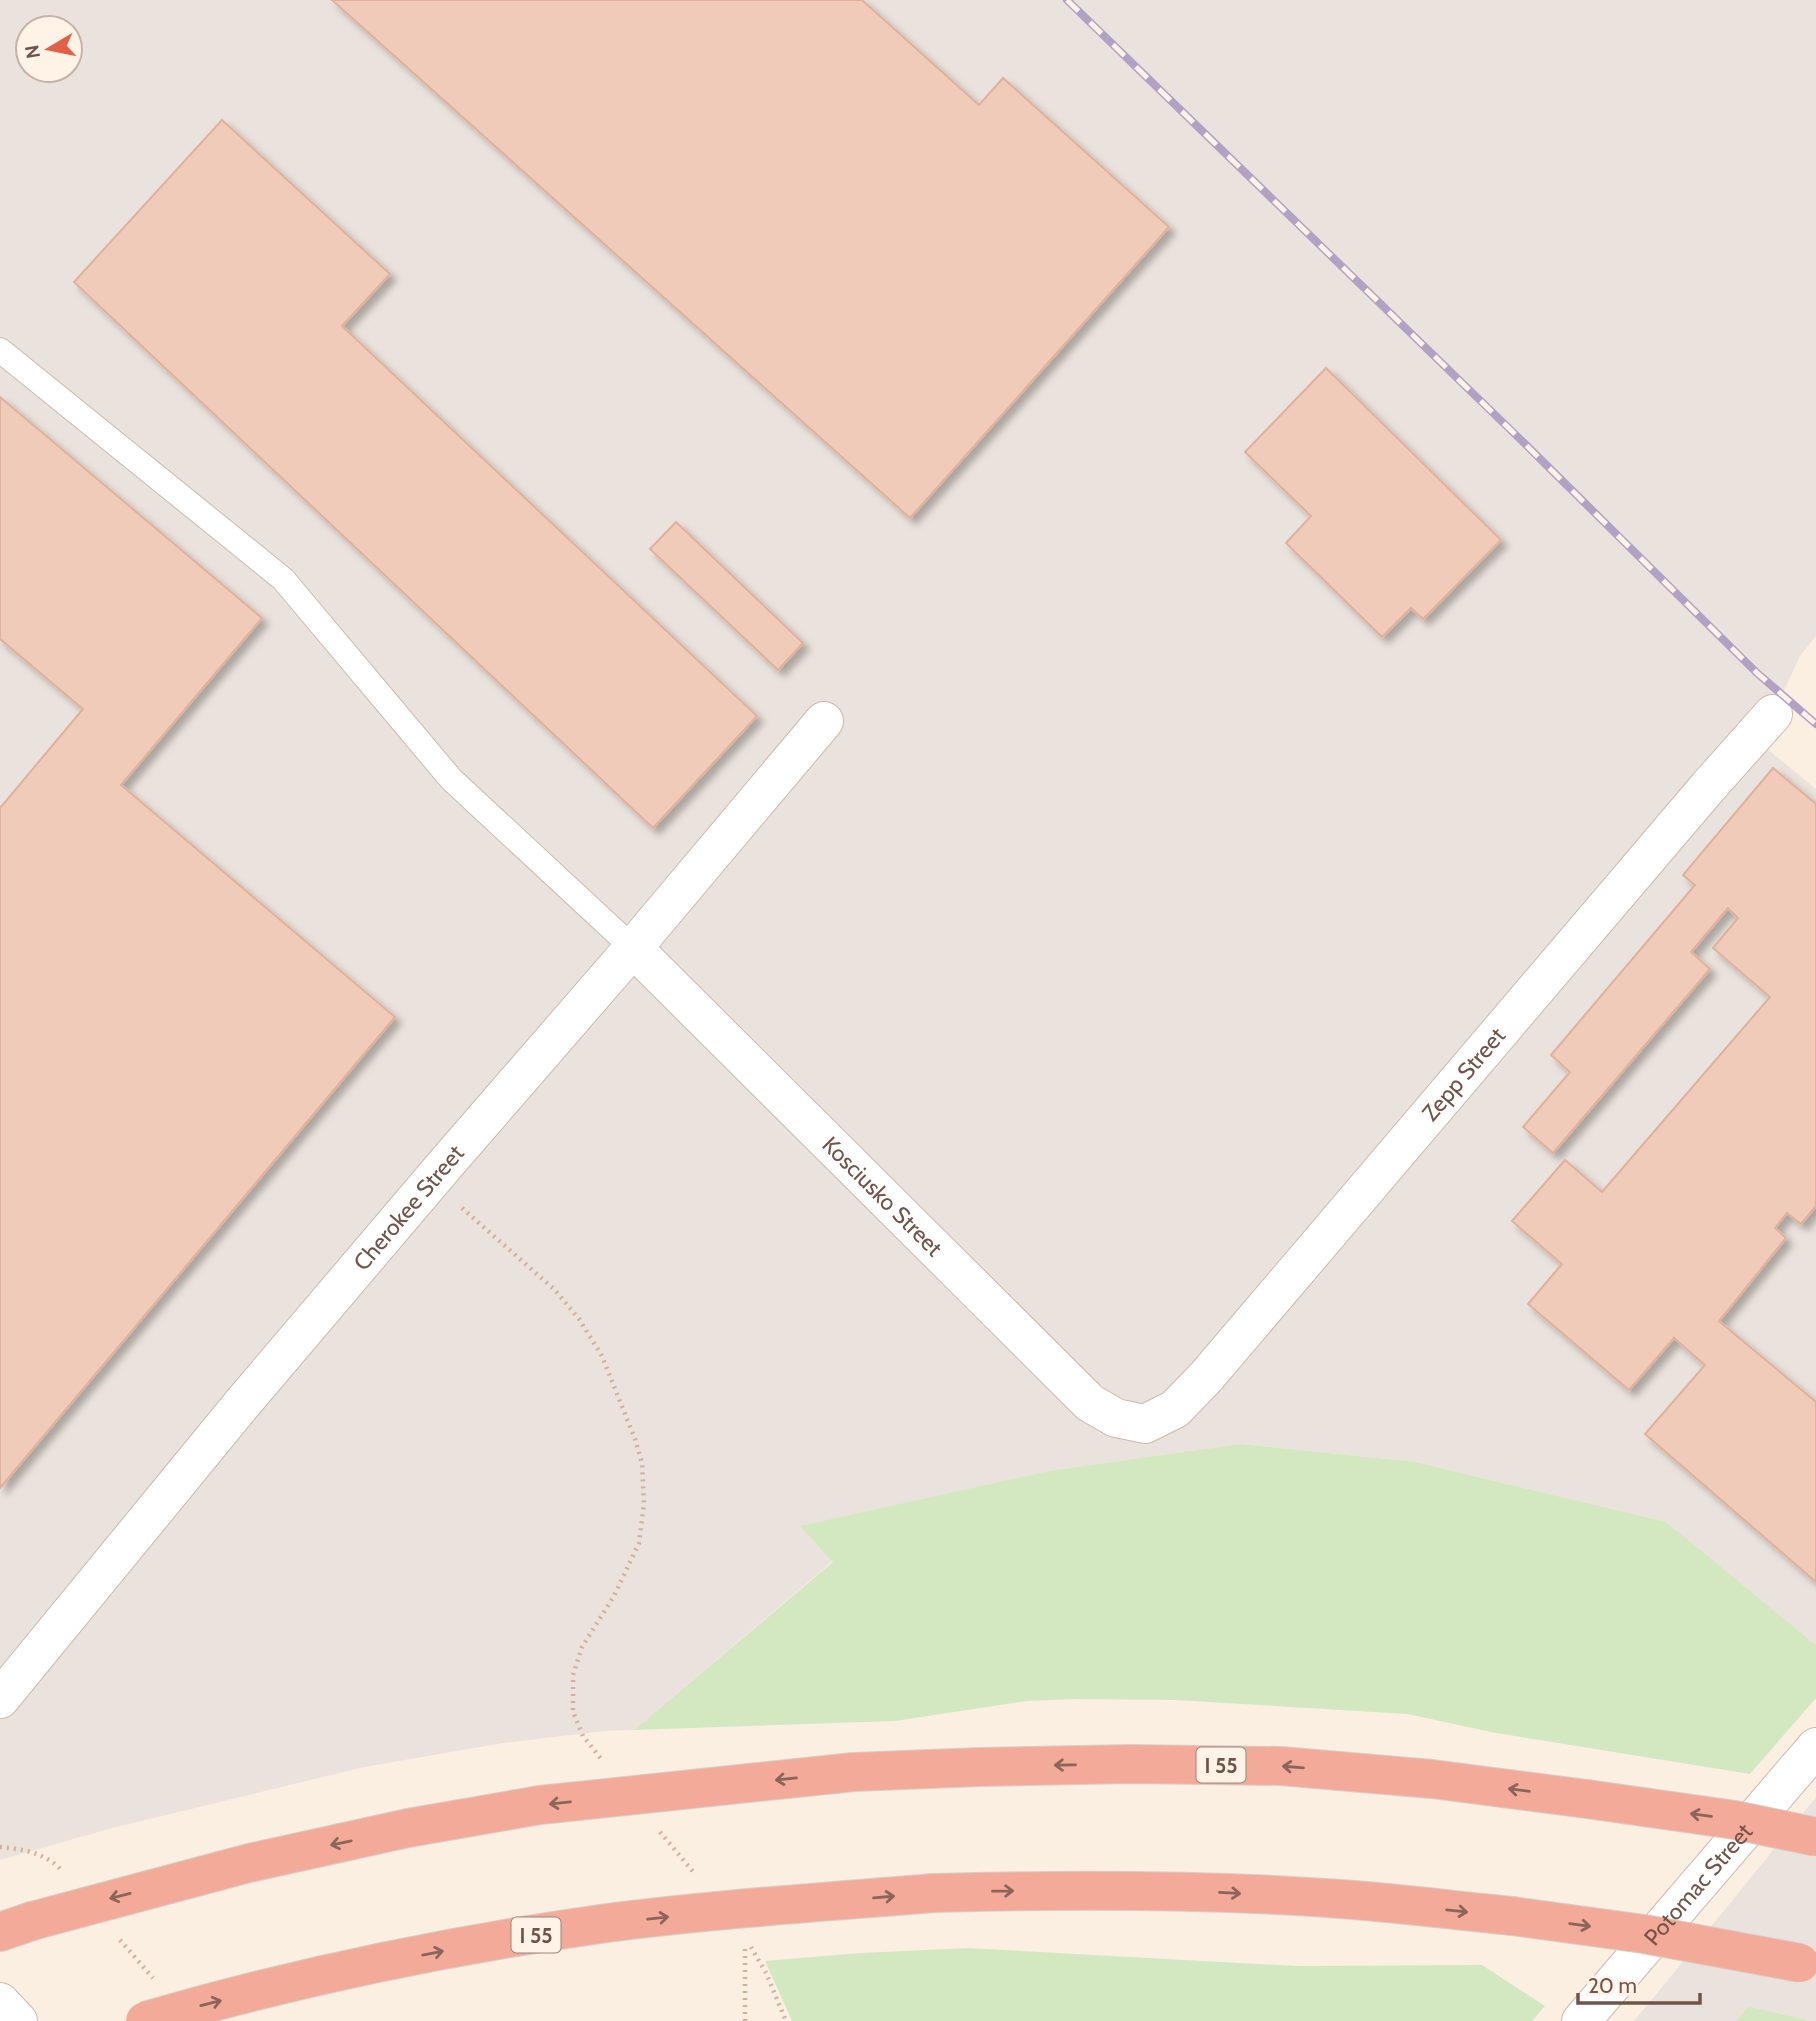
<svg xmlns="http://www.w3.org/2000/svg" width="1816" height="2021" font-family="Cabin,sans-serif">
  <defs>
    <filter id="shadow"><feDropShadow dx="6" dy="6" stdDeviation="3.5" flood-color="#0004"/></filter>
  </defs>
  <rect width="100%" height="100%" fill="#fbefe1"/>
  <g fill="#eae2dc" fill-rule="evenodd">
    <path d="M0,0H1816V636L1800,656L1760,743L1816,789V1645L1665,1522L1416,1462L1241,1444L1050,1472L801,1526L833,1561L634,1730L604,1731L503,1743L364,1767L112,1828L0,1860ZM28,28H70V70H28Z"/>
    <path d="M1816,1797V2021H1634L1654,1997Z"/>
  </g>
  <g fill="#d3e8c0">
    <path d="M1241,1444L1416,1462L1666,1522L1816,1645V1698L1750,1774L1496,1733L1407,1714L1175,1700L1075,1699L1027,1701L895,1721L634,1730L833,1562L800,1526L1050,1471Z"/>
    <path d="M968,1948L1296,1966L1482,1965L1545,2006L1532,2021H792L765,1961L861,1953Z"/>
    <path d="M1749,2007L1755,2008L1809,2021H1736Z"/>
  </g>
  <g fill="#f0cbb9" stroke="#e2b09a" stroke-width="2" filter="url(#shadow)">
    <path d="M332,0H862L979,105L1003,78L1169,227L910,518Z"/>
    <path d="M222,120L390,274L342,326L757,716L653,828L74,282Z"/>
    <path d="M1326,368L1501,540L1423,619L1411,608L1382,637L1286,543L1311,516L1245,452Z"/>
    <path d="M0,397L262,618L121,785L395,1017L0,1488V808L83,709L0,639Z"/>
    <path d="M676,522L803,643L778,670L650,549Z"/>
    <path d="M1773,768L1816,804V1206L1801,1224L1787,1213L1775,1228L1786,1238L1719,1321L1816,1402V1582L1645,1434L1705,1365L1674,1338L1629,1390L1528,1304L1562,1264L1512,1221L1565,1160L1602,1192L1770,997L1713,948L1738,918L1728,908L1691,952L1710,969L1553,1153L1523,1127L1570,1072L1551,1055L1695,885L1683,875Z"/>
  </g>
  <g fill="none" stroke-linecap="round" stroke-linejoin="round">
    <defs>
      <path id="lane" d="M0,350L283,579L451,779L633,948"/>
      <g id="street">
        <path id="s1" d="M633,948L1090,1403L1116,1418L1145,1424L1175,1409L1206,1377L1708,787L1773,714"/>
        <path id="s2" d="M0,1699L241,1405L444,1166L633,948L824,721"/>
        <path d="M0,2002L18,2021"/>
      </g>
      <g id="secondary">
        <path id="s3" d="M1581,2021L1816,1747"/>
      </g>
      <g id="highway">
        <path d="M854,1772L980,1767L1131,1764L1281,1766L1432,1779L1587,1799"/>
        <path d="M934,1893C1074,1889 1214,1889 1354,1900C1406,1904 1459,1911 1512,1916"/>
        <path d="M0,1932L32,1921"/>
      </g>
    </defs>
    <use href="#lane" stroke="#ceb8ab" stroke-width="26"/>
    <use href="#street" stroke="#ceb8ab" stroke-width="40"/>
    <use href="#secondary" stroke="#d1b7a8" stroke-width="40"/>
    <use href="#highway" stroke="#d7cfcc" stroke-width="40"/>
    <g stroke="#d4ae9d" stroke-width="4.5" stroke-dasharray="2 5" stroke-linecap="butt">
      <path d="M462,1208L555,1290L579,1319L602,1356L635,1439L642,1463L644,1504L639,1543L614,1596L582,1647L573,1675V1712L583,1736L602,1760"/>
      <path d="M660,1832L695,1874"/>
      <path d="M0,1847C22,1849 47,1853 62,1871"/>
      <path d="M120,1940L153,1978"/>
      <path d="M751,1947L766,1973L786,2021"/>
      <path d="M745,2021V1948"/>
    </g>
    <use href="#lane" stroke="#fff" stroke-width="24"/>
    <use href="#street" stroke="#fff" stroke-width="38"/>
    <use href="#secondary" stroke="#fff" stroke-width="38"/>
    <use href="#highway" stroke="#f4aa99" stroke-width="38"/>
    <defs>
      <path id="rail" d="M1067,0L1521,440L1757,673L1816,724"/>
    </defs>
    <use href="#rail" stroke="#b1a1c4" stroke-width="8"/>
    <use href="#rail" stroke="#fff3e7" stroke-width="5" stroke-dasharray="16" stroke-linecap="butt"/>
    <defs>
      <g id="highway-bridge">
        <path d="M1587,1799L1735,1820L1816,1837"/>
        <path d="M1512,1916L1644,1934L1800,1963"/>
        <path d="M32,1921L249,1863L408,1828L540,1805L854,1772"/>
        <path d="M145,2021C296,1977 451,1945 607,1923C715,1909 825,1902 934,1893"/>
      </g>
    </defs>
    <use href="#highway-bridge" stroke="#d7cfcc" stroke-width="40" stroke-linecap="butt"/>
    <use href="#highway-bridge" stroke="#f4aa99" stroke-width="38"/>
  </g>
  <defs><path id="oneway-shaft" d="M-6 0H5M1.5-3L5.5 0L1.5 3" fill="none" stroke-width="1.6" stroke-linecap="round" stroke-linejoin="round" transform="scale(1.75)"/></defs>
  <g stroke="#8b6559">
    <use href="#oneway-shaft" transform="translate(1065 1765) rotate(179)"/>
    <use href="#oneway-shaft" transform="translate(1293 1767) rotate(-175)"/>
    <use href="#oneway-shaft" transform="translate(786 1779) rotate(174)"/>
    <use href="#oneway-shaft" transform="translate(1519 1790) rotate(-173)"/>
    <use href="#oneway-shaft" transform="translate(560 1803) rotate(174)"/>
    <use href="#oneway-shaft" transform="translate(1701 1815) rotate(-172)"/>
    <use href="#oneway-shaft" transform="translate(341 1843) rotate(168)"/>
    <use href="#oneway-shaft" transform="translate(1003 1891) rotate(-1)"/>
    <use href="#oneway-shaft" transform="translate(1230 1893) rotate(3)"/>
    <use href="#oneway-shaft" transform="translate(120 1896) rotate(166)"/>
    <use href="#oneway-shaft" transform="translate(884 1897) rotate(-5)"/>
    <use href="#oneway-shaft" transform="translate(1457 1911) rotate(6)"/>
    <use href="#oneway-shaft" transform="translate(658 1918) rotate(-6)"/>
    <use href="#oneway-shaft" transform="translate(1580 1925) rotate(8)"/>
    <use href="#oneway-shaft" transform="translate(433 1953) rotate(-11)"/>
    <use href="#oneway-shaft" transform="translate(211 2003) rotate(-14)"/>
  </g>
  <g text-anchor="middle" dominant-baseline="central" stroke-width="5" stroke-linejoin="round" paint-order="stroke">
    <g fill="#fff3e7" stroke="#9c8478" stroke-width="2">
      <rect x="1196.5" y="1747.5" width="49" height="35" rx="5"/>
      <rect x="511.5" y="1917.5" width="49" height="35" rx="5"/>
    </g>
    <g font-size="21" font-weight="bold" fill="#715449">
      <text x="1221" y="1765">I 55</text>
      <text x="536" y="1935">I 55</text>
    </g>
    <g font-size="23" fill="#715449" stroke="#fff3e7">
      <text stroke="none"><textPath href="#s1" startOffset="1180">Zepp Street</textPath></text>
      <text stroke="none"><textPath href="#s1" startOffset="352">Kosciusko Street</textPath></text>
      <text stroke="none"><textPath href="#s2" startOffset="639">Cherokee Street</textPath></text>
      <text stroke="none"><textPath href="#s3" startOffset="180">Potomac Street</textPath></text>
    </g>
  </g>
  <g transform="translate(49 49) rotate(260)"><circle r="33" fill="#fff3e7" stroke="#c6b3a8" stroke-width="2"/>
  <path d="M0-5L12 26L0 18L-12 26Z" fill="#e35f48"/>
  <text y="-10" font-size="19" font-weight="bold" text-anchor="middle" fill="#715449">N</text>
  </g>
  <path d="M1578 1993v10h122v-10" fill="none" stroke="#715449" stroke-width="3.5"/>
  <text x="1588" y="1993" font-size="21" fill="#715449" stroke="#fff3e7" stroke-width="5" paint-order="stroke">20 m</text>
</svg>
